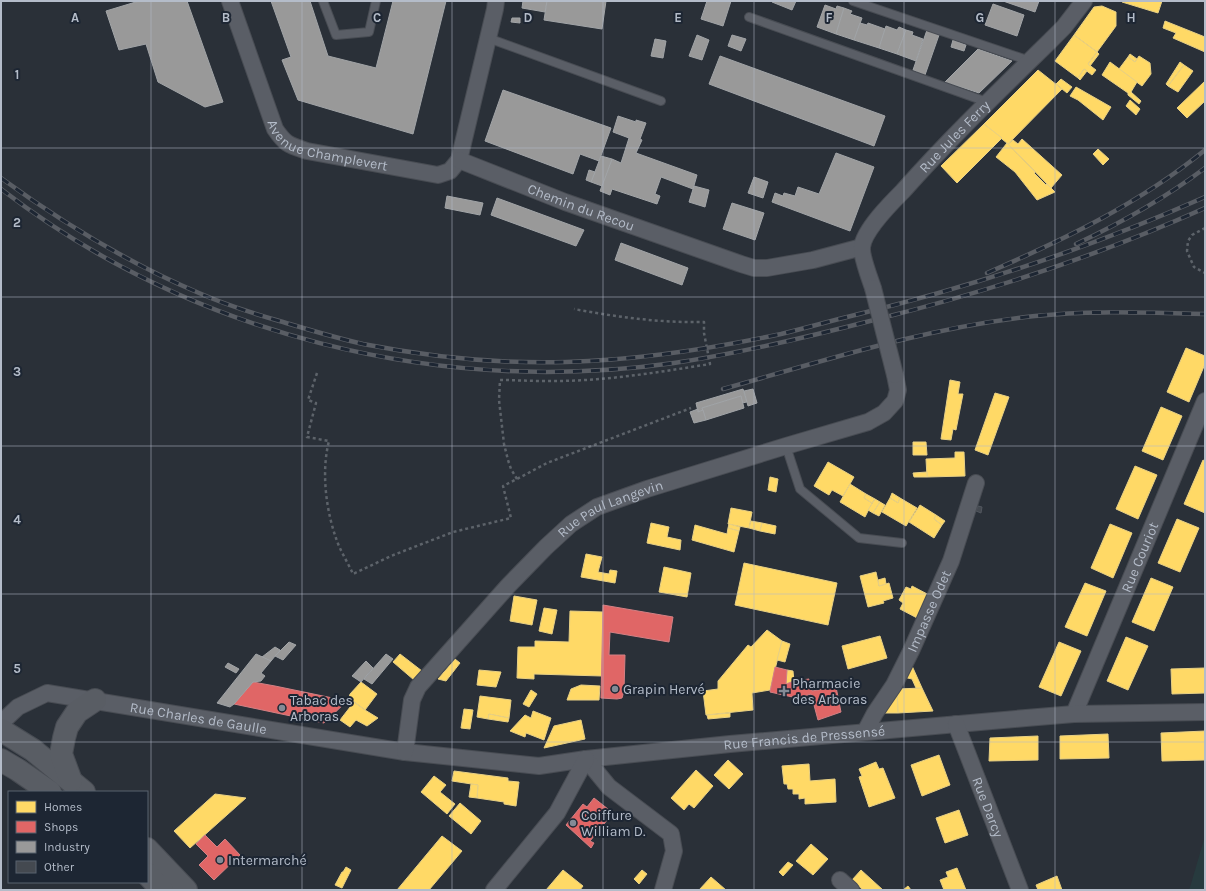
<svg xmlns="http://www.w3.org/2000/svg" width="1206" height="891" font-family="Karla,sans-serif">
  <rect width="100%" height="100%" fill="#2a3038"/>
  <path fill="#273a3e" d="M1205,836V890H1189L1191,884Z"/>
  <g fill="#ffd966" stroke="#e8d084">
    <path d="M1122,1H1162L1158,13L1122,2Z"/>
    <path d="M1102,6L1116,12V26L1097,52L1074,35L1094,7Z"/>
    <path d="M1165,21L1205,37V52L1173,38L1176,33L1163,28Z"/>
    <path d="M1074,35L1097,52L1088,64L1096,70L1092,75L1084,69L1078,78L1055,61Z"/>
    <path d="M1097,52L1099,54L1090,66L1088,64Z"/>
    <path d="M1130,54L1137,59L1135,62L1128,57Z"/>
    <path d="M1139,56L1150,63L1151,74L1142,86L1119,69L1128,57L1135,62Z"/>
    <path d="M1110,62L1137,82L1131,92L1141,101L1139,104L1128,95V93L1102,75Z"/>
    <path d="M1180,62L1184,65L1168,86L1166,84Z"/>
    <path d="M1184,65L1193,71L1178,92L1168,86Z"/>
    <path d="M1084,69L1087,71L1080,80L1078,78Z"/>
    <path d="M1038,70L1062,89L1008,144L984,124Z"/>
    <path d="M1061,79L1072,87L1067,93L1056,84Z"/>
    <path d="M1205,81V101L1187,118L1177,108Z"/>
    <path d="M1076,87L1111,107L1103,120L1078,100L1070,96Z"/>
    <path d="M1130,100L1140,109L1136,115L1126,106Z"/>
    <path d="M984,124L1002,138L957,183L941,166Z"/>
    <path d="M1022,139L1062,175L1051,188L1008,144L1013,140L1018,144Z"/>
    <path d="M1007,143L1035,172L1034,173L1046,185L1047,184L1055,192L1037,200L1015,172L996,157Z"/>
    <path d="M1098,149L1109,159L1103,165L1093,154Z"/>
    <path d="M1186,348L1205,356V364L1189,402L1167,392Z"/>
    <path d="M950,380L960,382L958,394H963L956,430L953,429L951,440L941,439Z"/>
    <path d="M995,393L1009,397L988,455L975,450Z"/>
    <path d="M1161,407L1182,416L1163,460L1142,451Z"/>
    <path d="M913,442H926L927,455H913Z"/>
    <path d="M955,452H964L965,476L927,477L926,459L955,458Z"/>
    <path d="M1203,460L1205,461V513L1184,504Z"/>
    <path d="M828,462L854,477L843,496L832,490L829,495L814,486Z"/>
    <path d="M1135,466L1157,475L1138,519L1116,509Z"/>
    <path d="M927,472V477H914L913,473Z"/>
    <path d="M770,477L778,479L776,492L768,490Z"/>
    <path d="M850,484L866,494L864,498L872,503L865,517L840,502Z"/>
    <path d="M892,493L900,498L898,503L890,498Z"/>
    <path d="M866,494L875,499L872,503L864,498Z"/>
    <path d="M890,498L898,503L900,498L917,508L906,526L882,512Z"/>
    <path d="M875,499L880,502L873,513L868,510Z"/>
    <path d="M880,502L885,505L879,516L873,513Z"/>
    <path d="M920,505L936,515L934,519L942,525L934,538L909,522Z"/>
    <path d="M731,508L752,512L749,528L728,524Z"/>
    <path d="M936,515L945,521L942,525L934,519Z"/>
    <path d="M1177,519L1199,528L1180,572L1158,563Z"/>
    <path d="M751,521L762,523L760,531L749,528Z"/>
    <path d="M651,523L669,527L667,537L681,540L680,550L647,543Z"/>
    <path d="M762,523L776,526L775,534L760,531Z"/>
    <path d="M729,524L740,527L739,531L728,528Z"/>
    <path d="M1110,524L1132,533L1113,578L1091,568Z"/>
    <path d="M695,525L727,534L728,528L739,531L734,552L692,540Z"/>
    <path d="M586,554L602,557L598,572L609,574L610,570L617,571L615,583L581,577Z"/>
    <path d="M744,563L837,583L828,625L735,605Z"/>
    <path d="M664,567L691,573L687,597L659,592Z"/>
    <path d="M876,572L879,586L889,583L893,598L883,601L884,603L868,607L860,576Z"/>
    <path d="M885,578L886,584L879,586L878,580Z"/>
    <path d="M1151,578L1173,587L1154,631L1132,622Z"/>
    <path d="M1085,583L1106,591L1087,636L1065,627Z"/>
    <path d="M912,586L931,596L919,619L900,609L903,603L899,600L906,587L911,589Z"/>
    <path d="M514,596L537,600L532,625L510,621Z"/>
    <path d="M544,608L557,610L552,634L539,631Z"/>
    <path d="M570,611L603,612L602,676L534,674V679L517,678L518,647H535V641L569,642Z"/>
    <path d="M767,630L782,641L770,690L752,693L753,710L706,715L703,691L718,689V681L748,645L751,647Z"/>
    <path d="M880,636L887,658L848,669L842,646Z"/>
    <path d="M1126,637L1148,646L1128,690L1107,681Z"/>
    <path d="M782,641L790,644L785,662L777,660Z"/>
    <path d="M1059,642L1081,651L1061,696L1039,687Z"/>
    <path d="M400,654L422,671L414,680L393,662Z"/>
    <path d="M455,659L460,663L446,681L438,679Z"/>
    <path d="M911,664L913,668L922,688H916L912,679L903,677Z"/>
    <path d="M1205,668V693L1172,694L1171,669Z"/>
    <path d="M479,670L501,672L496,687L477,685Z"/>
    <path d="M787,670L793,671L794,681L786,684Z"/>
    <path d="M361,682L377,694L365,710L349,698L350,694Z"/>
    <path d="M581,685L600,686L599,700H567L571,689Z"/>
    <path d="M922,688L933,711L898,713L897,689Z"/>
    <path d="M897,689L898,713H880Z"/>
    <path d="M531,690L537,694L529,707L523,704Z"/>
    <path d="M480,696L511,700L509,718L489,714L488,719L477,717Z"/>
    <path d="M354,702L365,710L378,718L367,726L356,720L350,727L340,720Z"/>
    <path d="M464,709L473,710L470,729L461,728Z"/>
    <path d="M533,711L551,718L544,740L526,733L525,737L510,731L525,715L531,718Z"/>
    <path d="M730,713V717L708,719L707,715Z"/>
    <path d="M489,714L509,718L508,722L488,719Z"/>
    <path d="M581,720L585,739L544,748L554,726Z"/>
    <path d="M1205,731V760L1162,761L1161,733Z"/>
    <path d="M1108,734L1109,758L1060,759V736Z"/>
    <path d="M1038,736V760L989,761L990,738Z"/>
    <path d="M939,755L950,785L922,796L911,765Z"/>
    <path d="M728,760L743,774L729,789L714,775Z"/>
    <path d="M876,762L879,769L883,768L895,798L869,807L859,777L862,776L859,769Z"/>
    <path d="M809,764L810,781L835,779L836,802L805,804V798L799,799V794H793V789H788L787,784H784L782,766Z"/>
    <path d="M696,770L713,786L694,808L689,804L684,810L671,798Z"/>
    <path d="M454,771L508,778V781L519,782L516,806L504,804V802L477,798L478,785L452,781Z"/>
    <path d="M434,776L446,785L440,792L455,804L447,814L421,792Z"/>
    <path d="M471,784L478,785L477,798L469,797Z"/>
    <path d="M215,794L246,798L190,848L174,831Z"/>
    <path d="M460,803L481,821L471,834L449,816Z"/>
    <path d="M959,810L968,835L945,843L936,818Z"/>
    <path d="M442,836L462,851L429,890H397Z"/>
    <path d="M811,844L828,859L813,875L796,861Z"/>
    <path d="M788,862L793,865L783,876L779,872Z"/>
    <path d="M346,867L351,870L342,888L335,885L342,872H343Z"/>
    <path d="M957,868L966,890H944L940,880L948,877L946,872Z"/>
    <path d="M563,870L583,886L580,890H546Z"/>
    <path d="M642,870L647,874L639,884L634,879Z"/>
    <path d="M861,870L883,890H863L852,880Z"/>
    <path d="M1057,876L1062,890H1038L1036,885Z"/>
    <path d="M711,877L726,890H699Z"/>
    <path d="M908,886L911,890H903Z"/>
  </g>
  <g fill="#e06666" stroke="#d38084">
    <path d="M603,605L673,617L669,642L610,632L609,655H625L624,691L622,698L617,699L601,698Z"/>
    <path d="M775,667L787,670L786,684L794,681L809,679L812,691L836,687L841,712L818,720L811,694L797,698L770,692Z"/>
    <path d="M253,682L275,686L347,701L324,723L234,704Z"/>
    <path d="M594,798L613,813L590,841L594,843L591,848L566,825L583,804L587,807Z"/>
    <path d="M205,835L217,847L225,839L240,855L214,880L199,865L208,856L196,844Z"/>
  </g>
  <g fill="#999" stroke="#a1a4a7">
    <path d="M139,1H187L223,102L205,107L158,82L146,44L119,50L106,11Z"/>
    <path d="M271,1H310L328,56L376,68L393,1H446L413,134L298,100L282,60L291,57Z"/>
    <path d="M523,1H547L545,12L522,8Z"/>
    <path d="M547,1H606L602,29L544,20Z"/>
    <path d="M707,1H731L723,26L701,19Z"/>
    <path d="M772,1H796L792,10L772,2Z"/>
    <path d="M1003,1H1039L1035,12Z"/>
    <path d="M993,4L1024,15L1017,36L985,25Z"/>
    <path d="M825,5L836,9L837,6L844,8L836,34L817,27Z"/>
    <path d="M844,8L852,11L850,14L862,18L854,40L836,34Z"/>
    <path d="M512,18H520V23L511,22Z"/>
    <path d="M860,23L867,25L868,23L885,29L879,48L854,40Z"/>
    <path d="M886,26L897,30L899,27L906,30L897,54L879,48Z"/>
    <path d="M906,30L913,32L912,35L923,39L916,61L897,54Z"/>
    <path d="M927,30L939,35L925,75L913,70Z"/>
    <path d="M697,35L709,40L702,60L689,56Z"/>
    <path d="M732,35L746,39L741,51L728,46Z"/>
    <path d="M655,39L666,41L663,58L651,56Z"/>
    <path d="M953,40L966,45L964,51L951,47Z"/>
    <path d="M978,49L1012,61L979,93L945,82Z"/>
    <path d="M720,56L885,116L874,146L709,84Z"/>
    <path d="M503,90L611,128L599,161L580,154L573,174L485,141Z"/>
    <path d="M618,116L636,122V120L646,123L640,139L642,140L636,153L697,175L693,189L661,177L655,194L660,196L657,204L612,189L610,195L600,191L612,159L621,163L629,138L613,132Z"/>
    <path d="M836,153L874,167L850,231L772,202L775,193L783,196L784,193L795,196L798,187L819,194Z"/>
    <path d="M601,156L612,159L602,186L591,182Z"/>
    <path d="M589,170L595,172L591,182L586,180Z"/>
    <path d="M754,177L768,182L763,198L748,193Z"/>
    <path d="M694,186L709,190L705,207L689,202Z"/>
    <path d="M447,196L483,203L480,215L445,208Z"/>
    <path d="M497,198L584,230L576,246L491,215Z"/>
    <path d="M732,203L764,213L755,240L723,229Z"/>
    <path d="M621,243L688,268L682,285L615,260Z"/>
    <path d="M743,389L747,402L742,403L741,396L702,408L703,410L698,412L696,403Z"/>
    <path d="M753,389L757,403L748,406L744,391Z"/>
    <path d="M741,396L744,408L706,420L702,408Z"/>
    <path d="M698,409V412L703,410L706,420L694,423L690,412Z"/>
    <path d="M289,642L296,645L283,660L275,656Z"/>
    <path d="M275,647L280,650L271,661L262,657Z"/>
    <path d="M256,654L271,661L261,673L265,676L261,681L253,682L234,704L230,707L217,703Z"/>
    <path d="M386,654L393,659L372,684L364,679Z"/>
    <path d="M366,661L373,668L361,682L352,676Z"/>
    <path d="M228,663L239,669L236,673L225,667Z"/>
  </g>
  <path fill="#444950" stroke="#52575f" d="M978,506L982,507L981,513L976,511Z"/>
  <g fill="none" stroke-linecap="round" stroke-linejoin="round">
    <defs>
      <g id="service">
        <path d="M323,1L336,35L369,32L376,1"/>
        <path d="M853,1L1030,61"/>
        <path d="M749,17L987,102"/>
        <path d="M488,38L661,101"/>
        <path d="M786,446L800,489L859,538L902,543"/>
      </g>
      <g id="minor">
        <path id="s1" d="M230,1L275,129C286,145 289,145 307,151L438,175L450,171L459,160L495,9L496,1"/>
        <path id="s2" d="M459,160L565,202L741,264L754,268H767L813,260L862,247"/>
        <path id="s3" d="M873,288C870,279 861,256 862,247C864,230 891,203 903,191C949,139 999,91 1048,43L1064,27L1084,1"/>
        <path id="s4" d="M1074,714L1205,401"/>
        <path id="s5" d="M1,723L18,707L47,693L405,752L539,766L586,759L730,744L1026,718L1074,714L1205,712"/>
        <path id="s6" d="M956,724L1020,890"/>
        <path id="s7" d="M865,732L875,713L894,685L911,651L951,561L976,483"/>
        <path id="s8" d="M405,752L412,700L418,687L508,586L546,547L571,524L597,507L647,489L786,446L868,422L884,413L895,401L898,390L895,375"/>
        <path d="M586,759L609,787L671,834L674,851L663,890"/>
        <path d="M840,880L851,890"/>
        <path d="M494,890L557,813L586,759"/>
      </g>
      <g id="secondary">
        <path d="M1,730L33,750L84,792"/>
        <path d="M1,760L18,770L50,792"/>
        <path d="M71,781L61,754L64,738L67,727L77,712L95,700"/>
        <path d="M147,849L186,890"/>
        <path d="M147,874L162,890"/>
      </g>
    </defs>
    <use href="#service" stroke="#484c53" stroke-width="10"/>
    <use href="#minor" stroke="#484c53" stroke-width="18"/>
    <use href="#secondary" stroke="#484c53" stroke-width="24"/>
    <g stroke="#5d636a" stroke-width="2.5" stroke-dasharray="3 3" stroke-linecap="butt">
      <path d="M1205,228L1192,235L1188,241L1187,251L1194,267L1205,273"/>
      <path d="M317,373L308,400L316,403L307,437L329,441C321,472 326,511 337,541C341,552 348,563 353,574L391,556L453,532L511,518L503,486L517,479L547,463L691,408"/>
      <path d="M517,479L511,469L508,460L504,444L499,400L500,380C514,380 528,381 543,381C599,382 654,373 710,364L704,333V322C660,323 617,317 574,309"/>
    </g>
    <use href="#service" stroke="#5a5e66" stroke-width="8"/>
    <use href="#minor" stroke="#5a5e66" stroke-width="16"/>
    <use href="#secondary" stroke="#595d64" stroke-width="22"/>
    <defs>
      <g id="rail">
        <path d="M1,178C63,223 128,263 199,293C226,305 255,314 283,322C310,330 336,338 363,344C430,357 498,364 566,362C638,360 710,349 781,334C806,328 830,321 855,315C975,286 1092,247 1205,197"/>
        <path d="M1,189C191,335 437,396 674,363C742,353 808,337 874,320C987,292 1098,256 1205,208"/>
        <path d="M1076,244C1121,223 1165,198 1205,168"/>
        <path d="M987,273C1065,239 1139,204 1205,150"/>
        <path d="M723,389C826,360 929,327 1035,316C1092,310 1149,313 1205,314"/>
      </g>
    </defs>
    <use href="#rail" stroke="#595d64" stroke-width="4.5"/>
    <use href="#rail" stroke="#1d2633" stroke-width="3" stroke-dasharray="9" stroke-linecap="butt"/>
    <defs>
      <path id="minor-bridge" d="M873,288L895,375"/>
    </defs>
    <use href="#minor-bridge" stroke="#484c53" stroke-width="18" stroke-linecap="butt"/>
    <use href="#minor-bridge" stroke="#5a5e66" stroke-width="16"/>
  </g>
  <path fill="none" stroke="#b4bcc9" stroke-width="1" stroke-opacity="0.55" d="M151,1V890M302,1V890M452,1V890M603,1V890M754,1V890M904,1V890M1055,1V890M1,148H1205M1,297H1205M1,446H1205M1,594H1205M1,742H1205"/>
  <g fill="#848b96" stroke="#1d2633" stroke-width="1.5">
    <circle cx="615" cy="689" r="4"/>
    <path d="M782 685h4v4h4v4h-4v4h-4v-4h-4v-4h4z"/>
    <circle cx="282" cy="708" r="4"/>
    <circle cx="573" cy="823" r="4"/>
    <circle cx="220" cy="860" r="4"/>
  </g>
  <g text-anchor="middle" dominant-baseline="central" stroke-width="4" stroke-linejoin="round" paint-order="stroke">
    <g font-size="14" fill="#b4bcc9" stroke="#1d2633">
      <text stroke="none"><textPath href="#s3" startOffset="188">Rue Jules Ferry</textPath></text>
      <text stroke="none"><textPath href="#s1" startOffset="192">Avenue Champlevert</textPath></text>
      <text stroke="none"><textPath href="#s2" startOffset="131">Chemin du Recou</textPath></text>
      <text stroke="none"><textPath href="#s8" startOffset="333">Rue Paul Langevin</textPath></text>
      <text stroke="none"><textPath href="#s4" startOffset="170">Rue Couriot</textPath></text>
      <text stroke="none"><textPath href="#s7" startOffset="137">Impasse Odet</textPath></text>
      <text stroke="none"><textPath href="#s5" startOffset="209">Rue Charles de Gaulle</textPath></text>
      <text stroke="none"><textPath href="#s5" startOffset="820">Rue Francis de Pressensé</textPath></text>
      <text stroke="none"><textPath href="#s6" startOffset="89">Rue Darcy</textPath></text>
    </g>
    <g font-size="14" fill="#b4bcc9" stroke="#1d2633" text-anchor="start">
      <text x="792" y="683">Pharmacie<tspan x="792" dy="16">des Arboras</tspan></text>
      <text x="623" y="689">Grapin Hervé</text>
      <text x="290" y="700">Tabac des<tspan x="290" dy="16">Arboras</tspan></text>
      <text x="581" y="815">Coiffure<tspan x="581" dy="16">William D.</tspan></text>
      <text x="228" y="860">Intermarché</text>
    </g>
  </g>
  <g font-size="13" text-anchor="middle" font-weight="bold" fill="#b4bcc9" stroke="#1d2633" stroke-width="4" stroke-linejoin="round" paint-order="stroke">
    <text x="75" y="22">A</text>
    <text x="226" y="22">B</text>
    <text x="377" y="22">C</text>
    <text x="528" y="22">D</text>
    <text x="678" y="22">E</text>
    <text x="829" y="22">F</text>
    <text x="980" y="22">G</text>
    <text x="1131" y="22">H</text>
    <text x="17" y="79">1</text>
    <text x="17" y="227">2</text>
    <text x="17" y="376">3</text>
    <text x="17" y="524">4</text>
    <text x="17" y="673">5</text>
  </g>
  <rect width="1206" height="891" fill="none" stroke="#b4bcc9" stroke-width="4"/>
  <rect x="8" y="791" width="140" height="92" fill="#1d2633" stroke="#59626f"/>
  <rect x="16" y="801" width="20" height="12" fill="#ffd966" stroke="#59626f"/>
  <text x="44" y="811" font-size="12" fill="#b4bcc9">Homes</text>
  <rect x="16" y="821" width="20" height="12" fill="#e06666" stroke="#59626f"/>
  <text x="44" y="831" font-size="12" fill="#b4bcc9">Shops</text>
  <rect x="16" y="841" width="20" height="12" fill="#999999" stroke="#59626f"/>
  <text x="44" y="851" font-size="12" fill="#b4bcc9">Industry</text>
  <rect x="16" y="861" width="20" height="12" fill="#444950" stroke="#59626f"/>
  <text x="44" y="871" font-size="12" fill="#b4bcc9">Other</text>
</svg>
